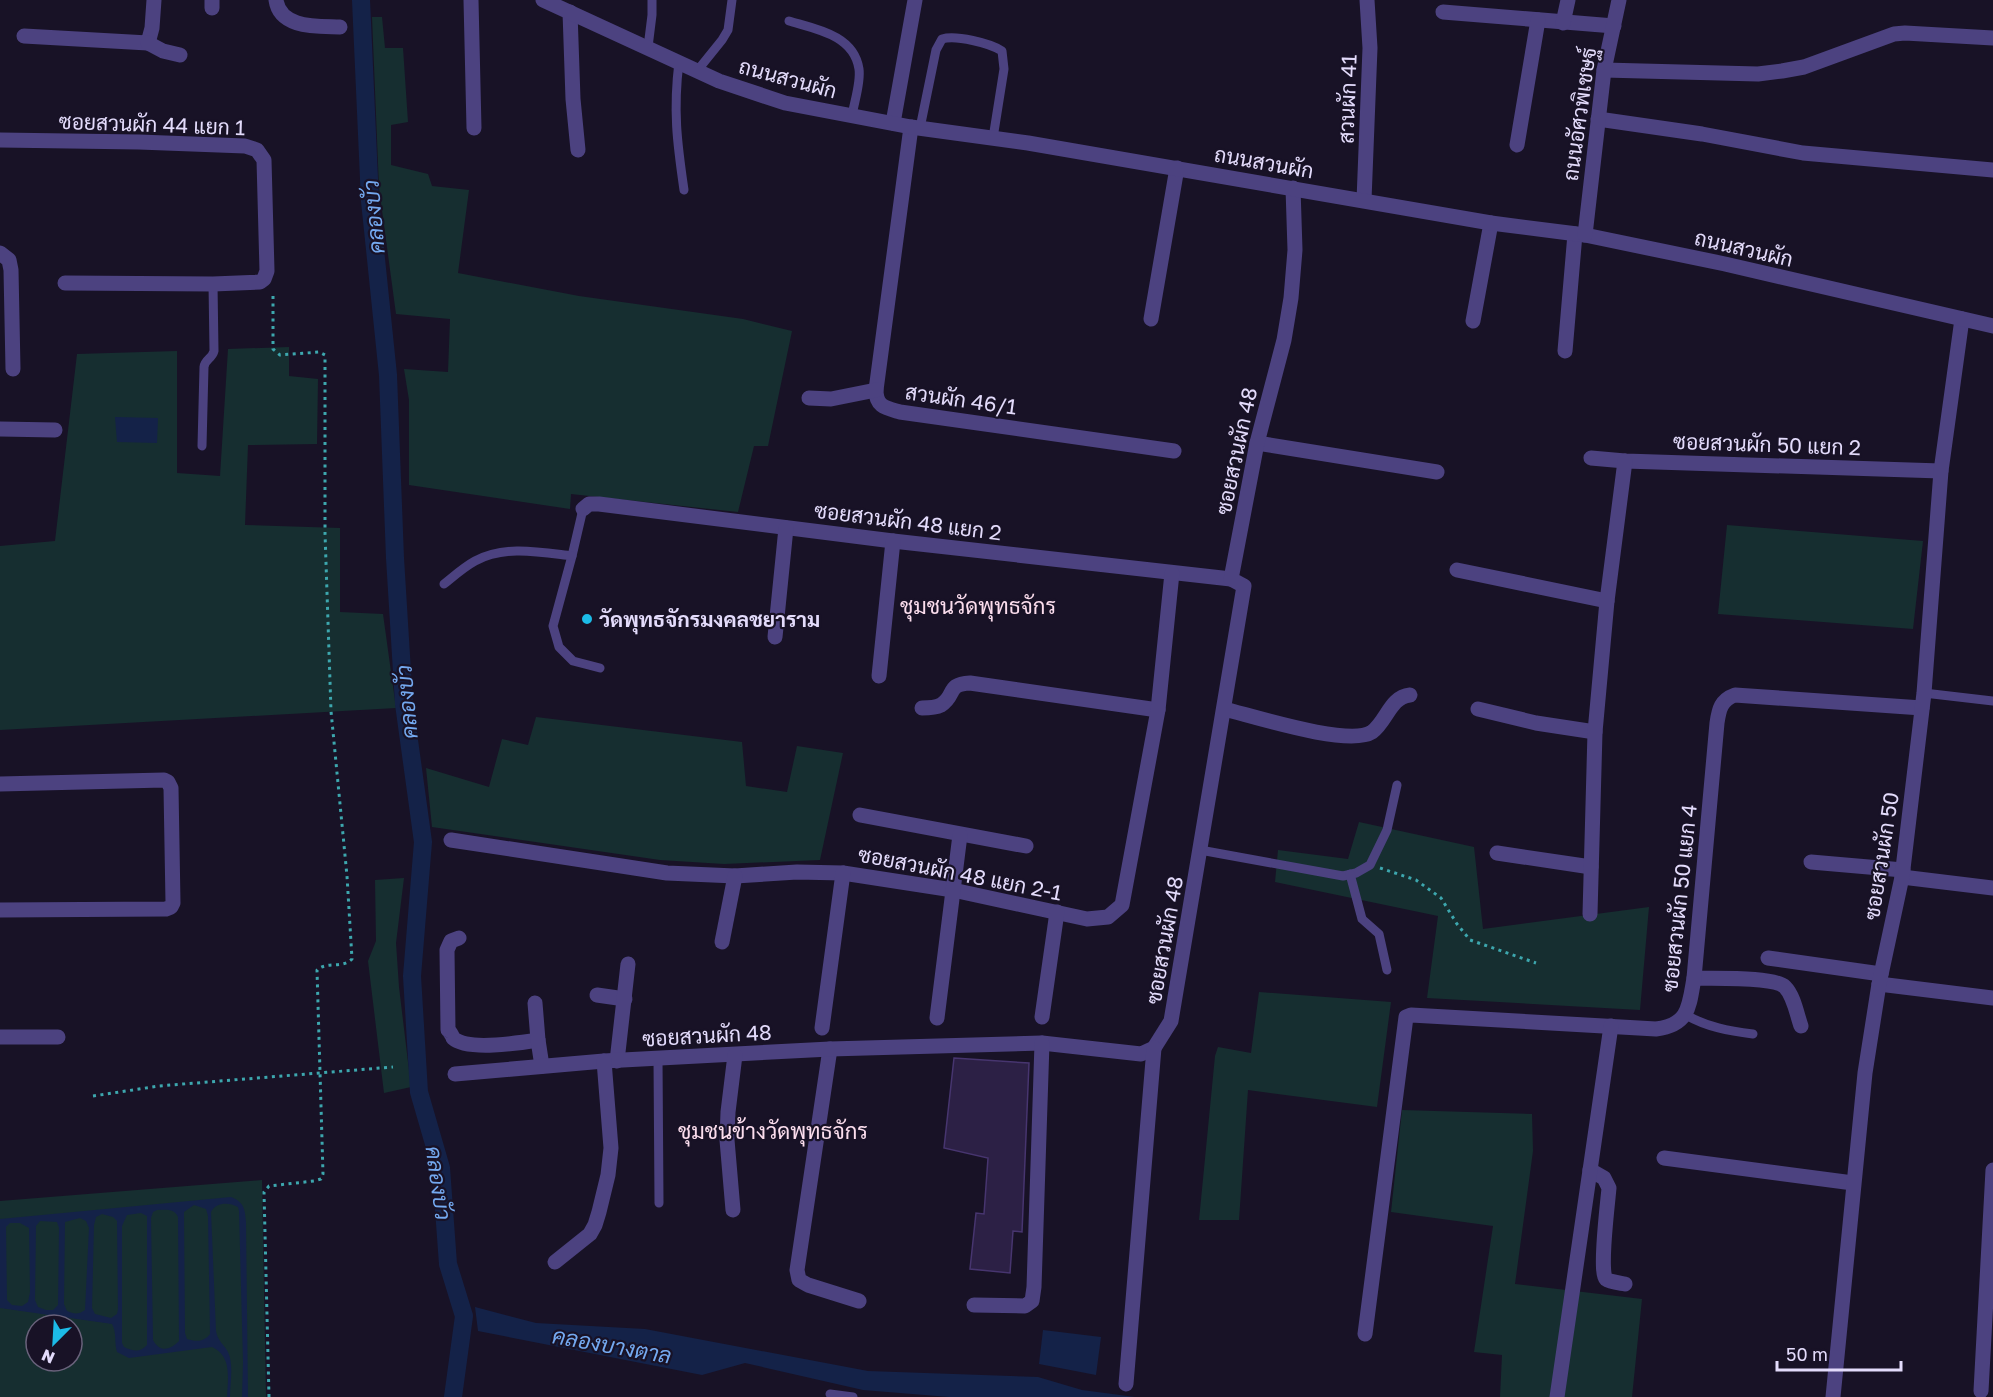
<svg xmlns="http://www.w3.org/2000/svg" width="1993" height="1397" font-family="'Golos Text',Sarabun,sans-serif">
  <rect width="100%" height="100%" fill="#181226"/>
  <g fill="#162e30" fill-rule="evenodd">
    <path d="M372,17H382L385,48H403L408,122L391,125V165L428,174L432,186L469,190L458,273L579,296L743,319L792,331L768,446H754L738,512L571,494L570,509L409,485V400L404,369L448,372L450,319L396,314L379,188Z"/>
    <path d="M289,347V376L318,379L317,444L248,445L245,525L340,528V612L383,614L396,708L0,730V546L55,541L77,354L177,351V473L220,476L228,349Z"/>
    <path d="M1727,525L1923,541L1913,629L1718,614Z"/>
    <path d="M536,717L742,742L746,786L787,792L797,746L843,753L820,860L724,864L660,860L432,827L426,768L489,787L502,739L528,745Z"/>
    <path d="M1359,822L1474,847L1483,929L1649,907L1640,1010L1427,998L1438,916L1275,882L1278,850L1348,859Z"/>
    <path d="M404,878L396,943L399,987L411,1087L384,1093L368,961L376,941L375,880Z"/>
    <path d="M1259,992L1391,1002L1377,1107L1248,1090L1239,1220H1199L1215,1056L1218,1047L1251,1053Z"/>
    <path d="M1402,1110L1532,1114L1533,1151L1515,1284L1642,1299L1632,1397H1500L1502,1355L1474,1352L1493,1226L1391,1212Z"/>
    <path d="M262,1180L266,1397H0V1201ZM36,1325H72V1361H36Z"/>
  </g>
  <g fill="#142248" fill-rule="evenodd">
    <path d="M115,417L158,418L157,443L117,442Z"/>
    <path d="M231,1197C244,1202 245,1209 246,1222L248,1397H242L243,1362L239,1211L238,1207C229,1202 216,1202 211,1212L216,1331C218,1342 224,1344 228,1352C234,1365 230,1383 230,1397H227C228,1378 232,1356 212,1347L129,1358L117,1352C114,1342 117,1333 112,1324L0,1308V1219ZM194,1205L206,1209L208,1216L210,1334C204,1342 196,1342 187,1339L185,1333L184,1212ZM157,1210C166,1210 174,1208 178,1217L179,1341C170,1350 160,1353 153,1340L151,1218L153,1212ZM141,1213L147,1216V1345C140,1353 133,1351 124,1347L122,1343V1226L127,1215ZM102,1214L113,1217L117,1221L118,1309L117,1314L111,1318L95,1314L92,1308L94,1225L96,1217ZM80,1218L86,1221L89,1228L85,1310C78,1315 74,1314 67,1311L64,1304L65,1222ZM40,1221L57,1222L59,1228L58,1305L53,1310H46L38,1307L35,1300L36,1226ZM10,1223H20L29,1228L30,1292L28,1302L22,1306L12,1305L7,1300L6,1227Z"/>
    <path d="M475,1307L536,1323L645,1329L868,1371L1038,1377L1082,1390L1135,1397H949L863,1390L745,1363L702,1375L478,1331Z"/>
    <path d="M1043,1330L1101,1337L1096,1375L1039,1364Z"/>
  </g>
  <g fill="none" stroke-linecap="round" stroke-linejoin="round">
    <path stroke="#142248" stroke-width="18" d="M361,0L370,201L388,375L395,558L404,704L423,842L412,976L419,1092L441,1168L448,1264L464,1316L453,1397"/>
  </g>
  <path fill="#2c2045" stroke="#47356f" stroke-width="1.5" d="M954,1058L1029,1063L1022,1232L1013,1231L1010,1273L970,1269L976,1213L984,1214L988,1158L944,1148Z"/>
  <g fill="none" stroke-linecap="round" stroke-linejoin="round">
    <g stroke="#3da7ae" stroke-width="3" stroke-dasharray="3 4.5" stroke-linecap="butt">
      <path d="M1380,868L1416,880L1441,898L1457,924L1470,940L1536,963"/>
      <path d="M93,1096L159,1086L393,1067"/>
      <path d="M269,1397L264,1192L269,1186L314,1181L321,1179L323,1174L317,970C327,961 342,969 352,959L347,876L331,711L325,533V355L319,352L280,355L273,349V293"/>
    </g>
    <g stroke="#4c4280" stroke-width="9">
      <path d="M789,21C816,29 854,35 859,69C861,83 854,102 852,116"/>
      <path d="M648,47L652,15V0"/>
      <path d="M679,62C673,110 677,142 684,190"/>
      <path d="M697,71L722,40L728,30L732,0"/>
      <path d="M920,128L936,50L942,39C956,35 990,43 1002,51L1004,69L993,138"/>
      <path d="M202,446L204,367C205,359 212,359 214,351L213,284"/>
      <path d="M583,509L572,556L553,626L559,647L573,661L600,668"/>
      <path d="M444,584C454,576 464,567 475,561C505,545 539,552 572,556"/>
      <path d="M1924,693L1993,701"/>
      <path d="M1200,850L1343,876L1356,873L1370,865L1387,830L1397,785"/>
      <path d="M1350,874L1362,919L1379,934L1387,970"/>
      <path d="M1686,1015C1707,1027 1729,1031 1753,1034"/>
      <path d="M658,1059L659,1203"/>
      <path d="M830,1394L853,1397"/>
    </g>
    <g stroke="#4c4280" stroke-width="15">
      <path d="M276,0C280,29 318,26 340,27"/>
      <path d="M471,0L474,128"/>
      <path d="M212,8V0"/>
      <path d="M570,12L573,99L578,150"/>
      <path d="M1443,12L1614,26"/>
      <path d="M1563,23L1568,0"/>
      <path d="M24,36L148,43L152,28L154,0"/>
      <path d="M148,43L163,51L180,55"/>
      <path d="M1604,70L1758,74L1782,71L1804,67L1894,34L1905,33L1993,38"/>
      <path d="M1598,119L1702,134L1803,153L1993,170"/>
      <path d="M893,123L915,0"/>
      <path d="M911,127L876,390C876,407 886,408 900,412L1174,451"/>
      <path d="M0,140L139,142L245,146L257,150L264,160L267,271L264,279L260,282L213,284L65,283"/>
      <path d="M1517,145L1538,20"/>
      <path d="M1364,200L1370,48L1367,0"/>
      <path d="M0,253L9,260L11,270L13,369"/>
      <path d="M1151,319L1177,168"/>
      <path d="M1473,321L1491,223"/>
      <path d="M1565,351L1575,234"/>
      <path d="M809,398L831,399L876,390"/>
      <path d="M0,429L55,430"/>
      <path d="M1257,443L1437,472"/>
      <path d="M1591,458L1625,461L1941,471"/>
      <path d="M583,509L589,504H599L893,541L1231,579"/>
      <path d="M1457,570L1607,601"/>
      <path d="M775,637L786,528"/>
      <path d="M879,676L893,541"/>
      <path d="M922,708C928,708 935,708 941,705C956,696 946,684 970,683L1158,710"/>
      <path d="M1224,709C1253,716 1349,747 1372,732C1387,721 1390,697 1410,695"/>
      <path d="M1478,709L1536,723L1595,732"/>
      <path d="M0,784L164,780L168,782L171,788L173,903L171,907L166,909L0,910"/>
      <path d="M860,815L1026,846"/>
      <path d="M451,840L667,873L735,876L797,872L843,873L953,890L1087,919L1108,917L1122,905L1158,710L1172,573"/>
      <path d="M1497,853L1591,867"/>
      <path d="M1811,862L1903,870"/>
      <path d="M1902,877L1993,888"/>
      <path d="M1590,914L1595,732L1607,601L1625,461"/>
      <path d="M459,938L451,941L447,950L448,1030C449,1030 453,1037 453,1038C467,1051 519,1043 538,1040"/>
      <path d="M722,942L735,876"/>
      <path d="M1768,958L1881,974"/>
      <path d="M1694,978C1711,979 1774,976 1785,987C1794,996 1797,1015 1801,1026"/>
      <path d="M1879,984L1993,998"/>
      <path d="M597,995L625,999"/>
      <path d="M535,1003L538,1040L542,1066"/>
      <path d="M1042,1017L1057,912"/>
      <path d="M937,1018L960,835"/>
      <path d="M822,1028L843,873"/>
      <path d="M0,1037H58"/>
      <path d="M830,1049L797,1270L799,1280L808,1285L859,1301"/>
      <path d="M617,1061L628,964"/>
      <path d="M455,1074L604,1061L830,1049L1042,1043L1141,1054L1154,1048L1171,1021L1244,586L1231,579L1257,443L1284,340L1291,298L1295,250L1293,188"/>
      <path d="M1664,1158L1853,1183"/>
      <path d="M1590,1170L1604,1178L1609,1188C1608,1200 1599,1273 1606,1279C1610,1282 1620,1283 1625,1284"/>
      <path d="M733,1210L727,1140L728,1112L735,1055"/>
      <path d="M555,1262L590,1234L595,1225L599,1212L608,1175L611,1148L604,1061"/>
      <path d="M974,1305L1025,1306L1032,1301L1034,1287L1042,1043"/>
      <path d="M1365,1334L1406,1017L1411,1015L1656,1029C1689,1025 1689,1007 1694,978L1717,723C1719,709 1721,700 1735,695L1922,708"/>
      <path d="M1126,1384L1154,1048"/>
      <path d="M1981,1391L1993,1170"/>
      <path d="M1557,1397L1611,1026"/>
      <path d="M1833,1397L1865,1073L1879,984L1902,877L1924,693L1941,471L1962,319"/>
    </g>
    <g stroke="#4c4280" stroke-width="15">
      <path d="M543,0L719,81L785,103L911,127L1028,143L1491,223L1585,235L1725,264L1993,326"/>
      <path d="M1585,235L1604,70L1619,0"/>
    </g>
  </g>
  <circle fill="#1cbbe7" stroke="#181226" stroke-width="2" cx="587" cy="619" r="6"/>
  <g text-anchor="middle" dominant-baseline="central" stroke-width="4.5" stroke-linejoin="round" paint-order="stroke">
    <g font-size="21" fill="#e3dbfb" stroke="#181226">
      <text transform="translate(788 78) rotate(15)">ถนนสวนผัก</text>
      <text transform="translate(1347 99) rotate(-88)">สวนผัก 41</text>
      <text transform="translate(1579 114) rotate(-82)">ถนนอัศวพิเชษฐ์</text>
      <text transform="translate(152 124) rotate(2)">ซอยสวนผัก 44 แยก 1</text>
      <text transform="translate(1264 162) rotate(10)">ถนนสวนผัก</text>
      <text transform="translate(1744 248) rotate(13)">ถนนสวนผัก</text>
      <text transform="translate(961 399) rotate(8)">สวนผัก 46/1</text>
      <text transform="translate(1767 444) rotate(2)">ซอยสวนผัก 50 แยก 2</text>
      <text transform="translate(1236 451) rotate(-78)">ซอยสวนผัก 48</text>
      <text transform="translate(908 521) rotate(7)">ซอยสวนผัก 48 แยก 2</text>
      <text transform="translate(1881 856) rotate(-81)">ซอยสวนผัก 50</text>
      <text transform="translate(960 873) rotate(11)">ซอยสวนผัก 48 แยก 2-1</text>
      <text transform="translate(1679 898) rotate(-84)">ซอยสวนผัก 50 แยก 4</text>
      <text transform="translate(1164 940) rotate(-80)">ซอยสวนผัก 48</text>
      <text transform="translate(707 1035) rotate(-3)">ซอยสวนผัก 48</text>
    </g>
    <g font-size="21" font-weight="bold" fill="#e3dbfb" stroke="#181226" text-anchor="start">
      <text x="599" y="619">วัดพุทธจักรมงคลชยาราม</text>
    </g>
    <g font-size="22" font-style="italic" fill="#74a9f0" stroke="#181226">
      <text transform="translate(373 217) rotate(-95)">คลองบัว</text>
      <text transform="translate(406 702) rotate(-95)">คลองบัว</text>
      <text transform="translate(439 1183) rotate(82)">คลองบัว</text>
      <text transform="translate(612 1345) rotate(10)">คลองบางตาล</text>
    </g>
    <g font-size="22" fill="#fbdded" stroke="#181226">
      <text x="978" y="605">ชุมชนวัดพุทธจักร</text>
      <text x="773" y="1130">ชุมชนข้างวัดพุทธจักร</text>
    </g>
  </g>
  <g transform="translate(54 1343) rotate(204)"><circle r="28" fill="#181226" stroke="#69627b" stroke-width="1.5"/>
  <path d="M0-4.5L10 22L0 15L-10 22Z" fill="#1cbbe7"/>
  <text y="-9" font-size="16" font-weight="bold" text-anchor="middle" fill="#e3dbfb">N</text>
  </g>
  <path d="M1777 1361v9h124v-9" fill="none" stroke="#e3dbfb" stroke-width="3"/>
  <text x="1786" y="1361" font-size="18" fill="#e3dbfb" stroke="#181226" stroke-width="4.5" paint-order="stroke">50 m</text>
</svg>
